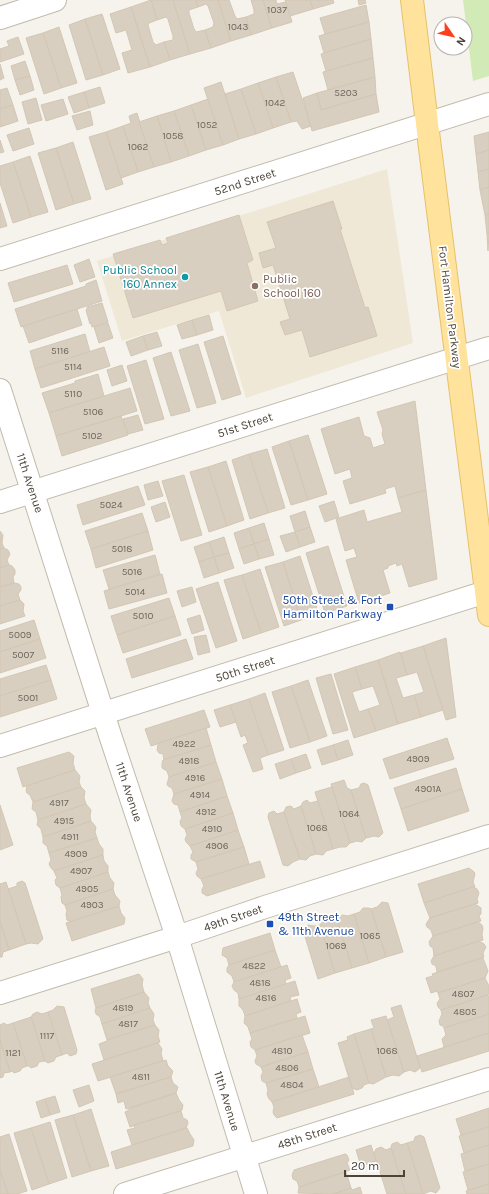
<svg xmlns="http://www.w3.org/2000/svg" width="489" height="1194" font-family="Karla,sans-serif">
  <rect width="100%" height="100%" fill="#f6f3ec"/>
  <path fill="#efe8d6" d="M387,169L413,343L246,398L219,311L122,341L97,261Z"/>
  <path fill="#d2eab5" d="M463,0H489V76L473,81Z"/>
  <g fill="#d8cfc1" stroke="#d3c7b4">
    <path d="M151,0H173L190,54L170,60L164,42L173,40V36L168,19L166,17L157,20Z"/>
    <path d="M151,0L157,20L149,23L148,25L153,42L156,45L164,42L170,60L150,67L131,7Z"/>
    <path d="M173,0H196L198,7L189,10V13L194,29L196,32L205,30L211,48L190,54Z"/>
    <path d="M196,0H218L231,41L211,48L205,30L213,27L214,23L208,6L206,4L198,7Z"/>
    <path d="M218,0H229L235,16L237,19L246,17L251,35L231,41Z"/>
    <path d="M251,0H263L272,28L251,35L246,17L254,14V10Z"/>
    <path d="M263,0H276L277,4L286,2L292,22L272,28Z"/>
    <path d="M285,0H310L313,9L290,16Z"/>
    <path d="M310,0H333L334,3L313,9Z"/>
    <path d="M358,0H365L366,3L359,5Z"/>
    <path d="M366,5L369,22L325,34L320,18Z"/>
    <path d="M131,7L150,67L128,73L122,53L132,50L126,30L116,33L110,14Z"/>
    <path d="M102,14L120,69L103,75L85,19Z"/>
    <path d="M85,19L103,75L86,80L69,25Z"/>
    <path d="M369,22L371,39L324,53L319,36Z"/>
    <path d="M59,27L77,83L61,88L43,33Z"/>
    <path d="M43,33L61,88L44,94L26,38Z"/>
    <path d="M18,37L24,54L0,62V49L9,46L7,41Z"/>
    <path d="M371,39L373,58L326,71L321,54Z"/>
    <path d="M373,58L375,77L328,90L323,72Z"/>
    <path d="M25,61L30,76L15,80L11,66Z"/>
    <path d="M0,64L4,78L0,80Z"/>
    <path d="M293,72L311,126L302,129L297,121L291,122L276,77Z"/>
    <path d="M30,76L34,90L20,95L15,80Z"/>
    <path d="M276,77L291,122L273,128L258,83Z"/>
    <path d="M375,77L376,94L321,110L317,93Z"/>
    <path d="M221,82L239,139L223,145L204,88Z"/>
    <path d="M258,83L273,128L256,134L241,89Z"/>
    <path d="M100,87L105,103L89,108L84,92Z"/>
    <path d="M7,88L13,105L0,109V90Z"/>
    <path d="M241,89L256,134L239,139L225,94Z"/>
    <path d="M84,92L89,108L74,113L68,97Z"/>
    <path d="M317,93L321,110L376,94L379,112L312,131L303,98Z"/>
    <path d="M36,98L42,120L28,124L22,102Z"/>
    <path d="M63,99L68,114L46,121L41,105Z"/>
    <path d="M208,99L223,145L206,150L191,105Z"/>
    <path d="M13,105L18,121L0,127V109Z"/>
    <path d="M191,105L206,150L189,156L174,111Z"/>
    <path d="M90,111L93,125L77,130L72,116Z"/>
    <path d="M174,111L189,156L171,162L157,116Z"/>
    <path d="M137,113L154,167L138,172L123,126L131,123L129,116Z"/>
    <path d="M157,116L171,162L154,167L139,122Z"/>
    <path d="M123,126L138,172L121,178L106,132Z"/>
    <path d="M29,128L34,144L13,151L7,135Z"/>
    <path d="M106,132L123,184L106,190L89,137Z"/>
    <path d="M489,132V150L476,154L474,136Z"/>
    <path d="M0,140L4,152L0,153Z"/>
    <path d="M73,142L91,199L74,204L56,148Z"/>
    <path d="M56,148L74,204L56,210L38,153Z"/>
    <path d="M489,150V169L478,172L476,154Z"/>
    <path d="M30,156L48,212L31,217L13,162Z"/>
    <path d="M13,162L31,217L13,223L0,183V166Z"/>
    <path d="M489,169V187L480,190L478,172Z"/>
    <path d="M489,187V214L485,215L480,190Z"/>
    <path d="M333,201L342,229H340L365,308L368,307L377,336L310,357L302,330L285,335L280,322L290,319L273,265L263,268L259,253L276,248L267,222Z"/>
    <path d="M0,203L7,226L0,228Z"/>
    <path d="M489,214V233L487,234L485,215Z"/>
    <path d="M239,215L253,260L247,263L258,301L227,311L221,291L133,318L113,254L160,240L162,245L168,243L166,238Z"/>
    <path d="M487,233H489L488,251L487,234Z"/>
    <path d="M89,259L95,277L80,282L74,265Z"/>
    <path d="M67,265L73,284L14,302L8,283Z"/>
    <path d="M96,280L102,301L21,327L15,309L86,286V284Z"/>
    <path d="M102,303L108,322L92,327L91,323L90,324L86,310L87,309V307Z"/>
    <path d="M77,309L82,325L29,343L23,326Z"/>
    <path d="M209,315L213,330L197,335L192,320Z"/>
    <path d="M192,320L197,335L182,339L177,325Z"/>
    <path d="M108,323L113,338L99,343L94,327Z"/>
    <path d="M157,332L162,346L148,350L143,336Z"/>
    <path d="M85,334L90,352L35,369L30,351Z"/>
    <path d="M143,336L148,350L131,356L126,342Z"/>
    <path d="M223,336L241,394L222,400L204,342Z"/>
    <path d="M198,344L216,403L197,408L179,350Z"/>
    <path d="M104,347L110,366L41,388L35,369Z"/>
    <path d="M171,352L190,411L171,416L153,358Z"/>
    <path d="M146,360L164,419L145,424L127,366Z"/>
    <path d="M122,365L127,381L112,386L107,370Z"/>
    <path d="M98,374L104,396L49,413L42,393L75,383V381Z"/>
    <path d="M130,388L137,411L56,436L49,413Z"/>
    <path d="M415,401L426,490L398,498L395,486L385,489L386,493L350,504L343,481L352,478L350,469L335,474L321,429L359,417L364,436L370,438L373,448L385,444L382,434L383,430L377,412Z"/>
    <path d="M138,415L143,430L128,434L123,419Z"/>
    <path d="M121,416L128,435L62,456L56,436Z"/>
    <path d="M308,435L327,494L308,500L289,441Z"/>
    <path d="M289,441L308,500L291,505L272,447Z"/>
    <path d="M267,449L285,508L268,513L249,454Z"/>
    <path d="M249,454L268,513L250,519L232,460Z"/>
    <path d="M226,461L244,520L227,526L208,467Z"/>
    <path d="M208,467L227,526L209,532L190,472Z"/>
    <path d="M184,475L202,535L181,541L162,481Z"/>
    <path d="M158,481L163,496L148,500L144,485Z"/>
    <path d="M138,486L145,505L83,525L77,505Z"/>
    <path d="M426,490L437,579L409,587L402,564L397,566L396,563L388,566V568L383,570L390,593L359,603L346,560L357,557L354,548L345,551L336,519L364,510L367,522L402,512L398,498Z"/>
    <path d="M334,501L339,517L325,522L319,506Z"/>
    <path d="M165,502L170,517L156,522L151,507Z"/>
    <path d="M305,511L310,527L295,532L290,516Z"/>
    <path d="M142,513L148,531L91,549L85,531Z"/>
    <path d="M264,523L269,539L254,544L249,528Z"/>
    <path d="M310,527L315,542L300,547L295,532Z"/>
    <path d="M249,528L254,544L239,549L234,533Z"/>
    <path d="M0,531L3,535L2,543L4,548L0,549Z"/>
    <path d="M148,531L153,550L96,568L91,549Z"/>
    <path d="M295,532L300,547L286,552L280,536Z"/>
    <path d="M224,537L229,553L214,557L209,542Z"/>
    <path d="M269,539L274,555L259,559L254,544Z"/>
    <path d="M209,542L214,557L199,562L194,547Z"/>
    <path d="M254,544L259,559L244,564L239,549Z"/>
    <path d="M328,546L347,606L325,613L306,553Z"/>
    <path d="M4,548L8,550L10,554L7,560L9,565L0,568V549Z"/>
    <path d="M229,553L234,568L219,573L214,557Z"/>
    <path d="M155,555L160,574L109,589L103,570Z"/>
    <path d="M300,556L319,615L301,620L283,562Z"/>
    <path d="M214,557L219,573L204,578L199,562Z"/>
    <path d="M283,562L301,620L284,626L265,567Z"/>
    <path d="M9,565L12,566L15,570V574L13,577L14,583L0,587V568Z"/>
    <path d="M260,569L279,627L261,633L242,575Z"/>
    <path d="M162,574L167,593L109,609L104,591Z"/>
    <path d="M242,575L261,633L243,639L224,580Z"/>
    <path d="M218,582L237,641L216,648L196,589Z"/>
    <path d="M14,583L19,584L21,587V590L18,594L20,600L0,606V587Z"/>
    <path d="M192,587L196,602L182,607L177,591Z"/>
    <path d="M169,598L175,616L117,635L111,616Z"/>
    <path d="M20,600L24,604L23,611L25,616L0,624V606Z"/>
    <path d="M200,615L204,630L192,634L187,619Z"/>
    <path d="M175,616L181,635L123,653L117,635Z"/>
    <path d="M34,620L40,639L0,652V631Z"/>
    <path d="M206,635L210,652L198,655L194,637Z"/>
    <path d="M446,638L456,717L446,720L423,646Z"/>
    <path d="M40,639L46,658L0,673V652Z"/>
    <path d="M186,639L193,659L132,678L126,659Z"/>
    <path d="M423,646L443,710L421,717L414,695L424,692L417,672L407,675L401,653Z"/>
    <path d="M400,652L407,675L396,678L403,698L414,695L421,717L398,724L378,660Z"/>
    <path d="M378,660L398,724L376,731L368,709L380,705L373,686L362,689L355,667Z"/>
    <path d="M46,665L51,680L0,696V679Z"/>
    <path d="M355,667L362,689L352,692L359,712L368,709L376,731L354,738L334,674Z"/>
    <path d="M331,674L348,730L333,734L316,678Z"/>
    <path d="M51,680L57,699L0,717V696Z"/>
    <path d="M308,680L327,736L310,742L291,686Z"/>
    <path d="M291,686L310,742L290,748L272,692Z"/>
    <path d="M265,693L284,750L268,755L249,699Z"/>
    <path d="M249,699L268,755L260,758L263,769L253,772L243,745L248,743L245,735L241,737L230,705Z"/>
    <path d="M230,705L236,722L220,727L214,710Z"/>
    <path d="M204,710L210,727L151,746L145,729Z"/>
    <path d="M206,728L211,745L164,760L163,754L159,753L157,750L158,745L159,743Z"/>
    <path d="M447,738L454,759L390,779L383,759Z"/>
    <path d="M348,740L353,755L338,760L333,745Z"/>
    <path d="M211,745L216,762L169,777L167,771L162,768V763L163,760Z"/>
    <path d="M333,745L338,760L322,765L317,750Z"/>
    <path d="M69,752L74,756L73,763L75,770L23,787L17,768Z"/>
    <path d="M306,754L311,768L296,773L291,759Z"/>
    <path d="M291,759L296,773L280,779L275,764Z"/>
    <path d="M216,762L222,779L174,794L172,788L168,786L167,784L169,777Z"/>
    <path d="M456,768L462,789L401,809L394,788Z"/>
    <path d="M75,770L80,776L79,782L81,787L33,802L30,795L27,793L26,791L27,786Z"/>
    <path d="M222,779L227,796L180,812L178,805L174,804L172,801L174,794Z"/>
    <path d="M344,780L347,788L351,790L366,838L362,842L357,841L350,843L331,784Z"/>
    <path d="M364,783L368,785L383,833L379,837L374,836L366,838L351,790L359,788L361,784Z"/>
    <path d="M81,787L85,791L84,798L86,804L38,820L36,812L32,809L33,802Z"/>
    <path d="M332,787L350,843L346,847H340L333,849L315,792Z"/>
    <path d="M462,789L469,811L408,831L401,809Z"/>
    <path d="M227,796L233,813L185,829L181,826L180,821L182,818L180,812Z"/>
    <path d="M307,800L310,803L318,801L333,849L326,851L323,855L316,854L301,806L303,802Z"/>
    <path d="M86,804L91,810L90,816L91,821L43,837L41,829L37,825L38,820Z"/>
    <path d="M0,805L13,845L0,850Z"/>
    <path d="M291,806L294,809L301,806L316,854L310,856L306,860L300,859L284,812L286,807Z"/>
    <path d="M274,811L277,814L284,812L300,859L293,862L288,866L283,865L268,817L269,813Z"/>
    <path d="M233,813L238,830L190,846L186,842L185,839L187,835L185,829Z"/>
    <path d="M91,821L96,827L95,832L97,838L49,853L47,846L43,843V837Z"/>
    <path d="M238,830L244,847L196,862L191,859V855L193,852L190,846Z"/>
    <path d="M97,838L99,844L103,849V855L54,871L51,868L49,864L51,860L49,853Z"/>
    <path d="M244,847L249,864L201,879L197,876L196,873L198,869L196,862Z"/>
    <path d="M103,855L104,861L108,866V872L60,888L56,885L55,880L57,878L54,871Z"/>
    <path d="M260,861L265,877L207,896L202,893V889L204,886L201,879Z"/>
    <path d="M469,868L474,872L475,874L473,882L475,887L424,903L418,884Z"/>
    <path d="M108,872L110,878L114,883L113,889L65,905L62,903L61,897L62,895L60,888Z"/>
    <path d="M22,881L25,883L43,939L38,944L31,943L26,944L8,889L17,886V883Z"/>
    <path d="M6,882L26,944L9,950L0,921V884Z"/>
    <path d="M473,887L477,889L479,893L477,899L478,903L430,918L424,903Z"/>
    <path d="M113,889L115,895L120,901L119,906L71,922L67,920L66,914L67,911L65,905Z"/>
    <path d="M382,902L388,903L403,952L386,957L371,909L377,907Z"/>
    <path d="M475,904L481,908V914L479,916L481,921L433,936L431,930L427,927L426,924L430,918Z"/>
    <path d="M119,906L121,913L125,918L124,924L72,941L66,923Z"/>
    <path d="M363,908H369L371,909L386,957L369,963L354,914L360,912Z"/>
    <path d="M354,914L369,963L352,968L337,919L342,915L348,916Z"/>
    <path d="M337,919L352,968L335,973L320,925L322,922L325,920L331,921Z"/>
    <path d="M0,921L9,950L3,952L2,957H0Z"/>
    <path d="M478,922L482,925L483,928L482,935L483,940L434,956L433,948L430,946L429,942L433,936Z"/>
    <path d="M308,925L314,926L320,925L335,973L318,979L303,930Z"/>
    <path d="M270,933L275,950L229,965L227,958L222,955L223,948Z"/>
    <path d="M479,941L484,944L486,947L483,953L484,957L437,972L436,966L432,964L431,961L434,956Z"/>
    <path d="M275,950L281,967L234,982L232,976L227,972V968L229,965Z"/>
    <path d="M483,958L488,971L485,978L438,993L437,991L431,993L426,978L433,976L432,974Z"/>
    <path d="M287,965L291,978L285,980L286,984L239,999L238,993L234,990L232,986L234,982Z"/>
    <path d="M139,974L143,979L142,985L144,992L96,1008L91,989Z"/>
    <path d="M485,978L489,986V993L488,995L441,1010L438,1007L437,1003L440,999L438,993Z"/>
    <path d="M295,981L299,995L290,997L291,1001L245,1016L243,1010L239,1006V999Z"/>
    <path d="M144,992L149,998L148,1003L150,1008L102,1024L100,1017L96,1014L95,1011L96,1008Z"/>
    <path d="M488,995L489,999V1014L444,1028L443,1026L440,1025L439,1021L442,1014L441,1010Z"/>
    <path d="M297,999L301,1012L296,1014L297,1018L250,1033L248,1027L244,1023L245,1016Z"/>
    <path d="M401,1005L420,1067L419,1069L415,1072L410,1070L404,1072L387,1020L394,1017L391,1008Z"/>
    <path d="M57,1006L64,1007L77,1050L76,1054L70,1056L67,1053L62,1055L48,1012L53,1010Z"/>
    <path d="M150,1008L154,1014L153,1020L155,1025L107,1040L102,1024Z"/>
    <path d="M37,1012L42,1014L48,1012L62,1055L56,1057L54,1061L48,1063L45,1061L31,1017L33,1014Z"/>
    <path d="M489,1014V1033L444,1047L442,1039L446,1035L444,1028Z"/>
    <path d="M305,1016L310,1033L255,1050L251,1047L250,1042L252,1039L250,1033Z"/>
    <path d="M386,1016L404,1072L399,1076L393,1075L386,1077L371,1029L374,1028L371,1020Z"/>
    <path d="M31,1017L45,1061L39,1062L37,1066L31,1068L29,1066H27L13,1023Z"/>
    <path d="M4,1023L7,1025L13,1023L27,1066L22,1068L20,1071L14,1073L12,1071L10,1072L0,1040V1025Z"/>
    <path d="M155,1025L159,1030L158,1036L160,1042L104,1060L99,1044L107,1041V1040Z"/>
    <path d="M371,1029L386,1077L373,1084L369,1083L354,1034Z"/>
    <path d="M489,1033V1051L422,1072L417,1056Z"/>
    <path d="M354,1034L369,1083L364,1085L362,1088L357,1090L352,1088L338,1043L348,1040L347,1037Z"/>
    <path d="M302,1035L308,1052L261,1067L256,1064L255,1061L257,1056L255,1050Z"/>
    <path d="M0,1040L10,1072L4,1073L3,1077L0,1078Z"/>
    <path d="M158,1043L162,1049L161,1053L163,1061L98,1081L92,1064Z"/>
    <path d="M308,1052L313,1069L266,1083L262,1081L261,1076L263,1072L261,1067Z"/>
    <path d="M166,1060L168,1066L173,1071L171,1077L116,1094L110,1077Z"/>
    <path d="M313,1069L319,1087L272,1102L269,1099L267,1094L268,1090L266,1083Z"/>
    <path d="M171,1077L173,1083L178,1087L176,1093L126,1109L124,1101L118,1103L116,1094Z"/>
    <path d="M349,1077L354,1094L277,1118L274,1115L273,1112L274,1107L272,1102Z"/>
    <path d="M89,1085L94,1101L79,1107L73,1090Z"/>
    <path d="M176,1093L179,1100L183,1105L182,1110L130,1127L125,1112L129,1110V1109Z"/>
    <path d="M55,1096L60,1112L50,1115L45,1099Z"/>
    <path d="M45,1099L50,1115L41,1118L36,1102Z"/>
    <path d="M489,1108V1127L461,1135L456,1119Z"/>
    <path d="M91,1109L109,1166L91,1171L73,1115Z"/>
    <path d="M181,1111L183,1118L187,1120L188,1123L186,1128L132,1145L127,1130L135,1128L134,1125Z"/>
    <path d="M73,1115L91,1171L72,1177L55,1120Z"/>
    <path d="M50,1122L67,1178L49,1184L31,1128Z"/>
    <path d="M489,1127V1145L464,1153L459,1136Z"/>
    <path d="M31,1128L49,1184L32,1190L14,1133Z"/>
    <path d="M186,1128H187L190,1134L194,1140L193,1146L116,1169L111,1152Z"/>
    <path d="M9,1134L27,1191L17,1194H8L0,1170V1137Z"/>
    <path d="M420,1135L424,1137L440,1188L436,1193L431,1191L423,1194L407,1143L414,1141L415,1137Z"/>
    <path d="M397,1142L401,1145L407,1143L423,1194H406L391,1148L392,1144Z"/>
    <path d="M371,1145L376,1161L361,1166L356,1150Z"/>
    <path d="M489,1145V1164L465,1171L461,1154Z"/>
    <path d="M381,1147L386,1150L391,1148L406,1194H387L374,1153L376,1149Z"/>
    <path d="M345,1154L347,1155L349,1160L347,1163L350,1170L299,1187L297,1181L293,1179L292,1175L294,1170Z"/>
    <path d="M489,1164V1184L468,1190L463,1172Z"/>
    <path d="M0,1170L8,1194H0Z"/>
    <path d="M346,1172L351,1188L333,1194L298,1193L299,1187Z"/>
    <path d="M489,1184V1194H467L466,1191Z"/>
    <path d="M360,1187L362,1194H333L351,1188L352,1190Z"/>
  </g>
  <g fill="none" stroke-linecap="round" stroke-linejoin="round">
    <defs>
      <g id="minor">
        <path d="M0,18L55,0"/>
        <path d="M0,259L489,104"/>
        <path d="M0,390L110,735L177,937L256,1194"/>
        <path d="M0,502L489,348"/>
        <path d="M0,746L489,591"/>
        <path d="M0,993L177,937L265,907L489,836"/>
        <path d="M125,1194L489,1079"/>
      </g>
      <path id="major" d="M412,0L430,148L489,615"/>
    </defs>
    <use href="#minor" stroke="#c2bbae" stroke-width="24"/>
    <use href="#major" stroke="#e6c16a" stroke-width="24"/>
    <use href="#minor" stroke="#fff" stroke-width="22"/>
    <use href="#major" stroke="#ffe39c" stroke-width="22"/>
  </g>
  <circle fill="#0f9aa8" stroke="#fff" stroke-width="1.5" cx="185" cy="277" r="4"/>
  <circle fill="#8d6e63" stroke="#fff" stroke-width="1.5" cx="255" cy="286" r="4"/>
  <g fill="#1a4fb4" stroke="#fff" stroke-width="1.5">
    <rect x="386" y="603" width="8" height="8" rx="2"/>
    <rect x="266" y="920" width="8" height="8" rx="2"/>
  </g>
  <g text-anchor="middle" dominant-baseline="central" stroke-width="3.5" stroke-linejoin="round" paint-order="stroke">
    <g font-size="10" fill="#6e675b">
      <text x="277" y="10">1037</text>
      <text x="238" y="27">1043</text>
      <text x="346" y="93">5203</text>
      <text x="275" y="103">1042</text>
      <text x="207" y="125">1052</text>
      <text x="173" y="136">1058</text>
      <text x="138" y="147">1062</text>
      <text x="60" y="351">5116</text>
      <text x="73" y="367">5114</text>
      <text x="73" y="394">5110</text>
      <text x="93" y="412">5106</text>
      <text x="92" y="436">5102</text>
      <text x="111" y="505">5024</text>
      <text x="122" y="549">5018</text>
      <text x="132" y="572">5016</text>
      <text x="135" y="592">5014</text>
      <text x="143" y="616">5010</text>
      <text x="20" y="635">5009</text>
      <text x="23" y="655">5007</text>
      <text x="28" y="698">5001</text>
      <text x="184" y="744">4922</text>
      <text x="418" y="759">4909</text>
      <text x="189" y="761">4918</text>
      <text x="195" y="778">4916</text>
      <text x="428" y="789">4901A</text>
      <text x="200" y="795">4914</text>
      <text x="59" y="803">4917</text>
      <text x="206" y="812">4912</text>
      <text x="349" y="814">1064</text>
      <text x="64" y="821">4915</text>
      <text x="317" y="828">1068</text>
      <text x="212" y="829">4910</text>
      <text x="70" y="837">4911</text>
      <text x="217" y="846">4906</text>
      <text x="76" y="854">4909</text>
      <text x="81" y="871">4907</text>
      <text x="87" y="889">4905</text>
      <text x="92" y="905">4903</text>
      <text x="370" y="936">1065</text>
      <text x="336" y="946">1069</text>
      <text x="254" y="966">4822</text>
      <text x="260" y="983">4818</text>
      <text x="463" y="994">4807</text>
      <text x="266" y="998">4816</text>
      <text x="123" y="1008">4819</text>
      <text x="465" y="1012">4805</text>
      <text x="128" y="1024">4817</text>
      <text x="47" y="1036">1117</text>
      <text x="282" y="1051">4810</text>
      <text x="387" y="1051">1068</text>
      <text x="13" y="1053">1121</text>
      <text x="287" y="1068">4806</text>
      <text x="141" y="1077">4811</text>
      <text x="292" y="1085">4804</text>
    </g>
    <g font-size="12" fill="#4b4439" stroke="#fff">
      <text transform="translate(245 182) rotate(-18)">52nd Street</text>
      <text transform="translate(450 307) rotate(83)">Fort Hamilton Parkway</text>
      <text transform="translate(245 425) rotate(-18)">51st Street</text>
      <text transform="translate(30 483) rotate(72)">11th Avenue</text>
      <text transform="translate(245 669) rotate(-18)">50th Street</text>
      <text transform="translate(129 792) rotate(72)">11th Avenue</text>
      <text transform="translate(233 918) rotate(-19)">49th Street</text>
      <text transform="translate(227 1101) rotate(73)">11th Avenue</text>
      <text transform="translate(307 1136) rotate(-18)">48th Street</text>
    </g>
    <g font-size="12" fill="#0d838f" stroke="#fff" text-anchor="end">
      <text x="177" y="270">Public School<tspan x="177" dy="14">160 Annex</tspan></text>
    </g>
    <g font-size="12" fill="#785e54" stroke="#fff" text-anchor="start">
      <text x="263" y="279">Public<tspan x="263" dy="14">School 160</tspan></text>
    </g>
    <g font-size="12" fill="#164399" stroke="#fff" text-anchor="end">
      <text x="382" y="600">50th Street &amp; Fort<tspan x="382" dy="14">Hamilton Parkway</tspan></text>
      <text x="278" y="917" text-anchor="start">49th Street<tspan x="278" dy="14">&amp; 11th Avenue</tspan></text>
    </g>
  </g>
  <g transform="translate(453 36) rotate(124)"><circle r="19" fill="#ffffff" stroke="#b7b4b0"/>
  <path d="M0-3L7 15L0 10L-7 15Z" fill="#fc3f1d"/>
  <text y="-6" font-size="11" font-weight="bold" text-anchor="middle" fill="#4b4439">N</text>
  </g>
  <path d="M345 1170v6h59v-6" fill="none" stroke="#4b4439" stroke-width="2"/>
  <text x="351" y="1170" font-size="12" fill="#4b4439" stroke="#ffffff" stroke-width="3" paint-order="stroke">20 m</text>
</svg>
